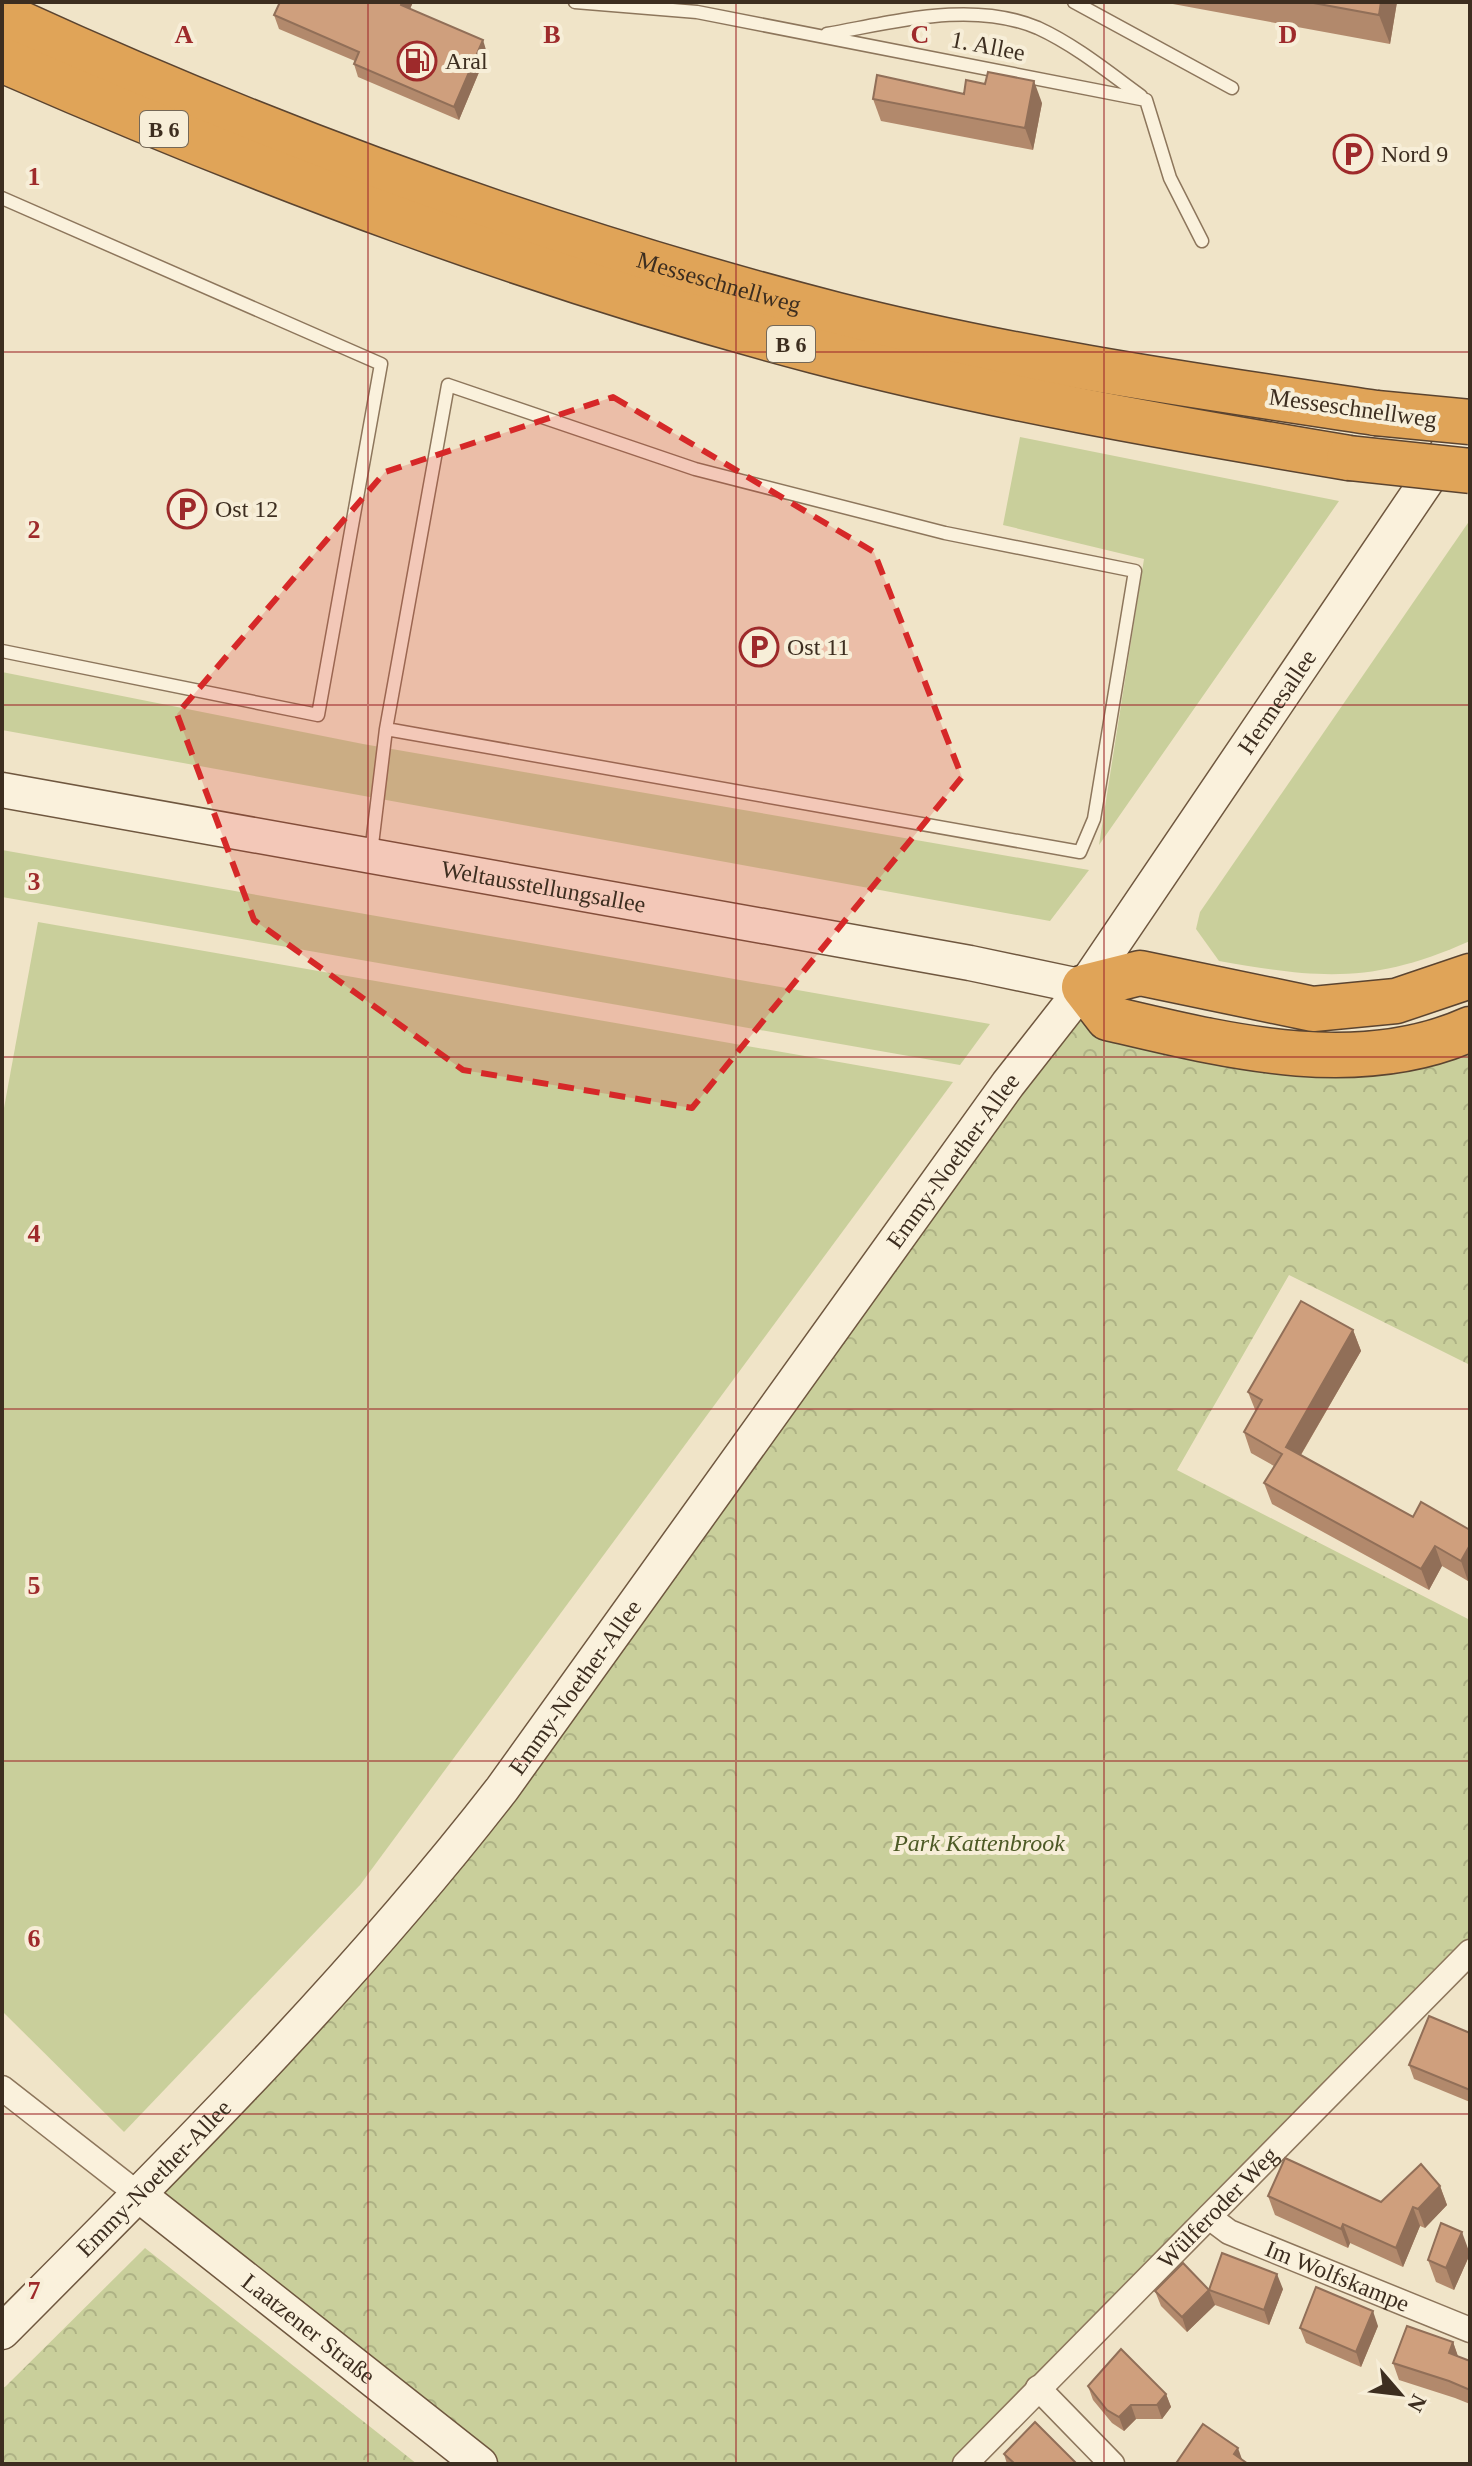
<svg xmlns="http://www.w3.org/2000/svg" width="1472" height="2466" font-family="'Times New Roman',serif">
  <defs>
    <pattern id="park-crowns" width="20" height="18" patternUnits="userSpaceOnUse" patternTransform="scale(2)"><rect width="20" height="18" fill="#c9cf9b"/><path d="M2 6a3 3 0 1 1 6 0M12 15a3 3 0 1 1 6 0" fill="none" stroke="#aeb285"/></pattern>
  </defs>
  <rect width="100%" height="100%" fill="#f0e4c8"/>
  <g fill="#c9cf9b">
    <path d="M1020,437L1339,501L1099,845L1144,559L1003,525Z"/>
    <path d="M1470,520V941C1373,984 1321,979 1219,961L1196,929L1200,912Z"/>
    <path d="M2,672L363,744L1089,870L1050,921L2,730Z"/>
    <path d="M2,850L990,1024L960,1065L2,897Z"/>
    <path d="M38,922L953,1082L360,1885L124,2132L2,2011V1119Z"/>
  </g>
  <g fill="url(#park-crowns)">
    <path d="M1084,987L1275,1051L1470,1029V1365L1289,1275L1177,1470L1470,1620V1941L960,2464H480L139,2195L342,1983Z"/>
    <path d="M145,2248L417,2464H2V2390Z"/>
  </g>
  <g fill="none" stroke-linecap="round" stroke-linejoin="round">
    <defs>
      <g id="lane">
        <path d="M575,2L697,12L1146,100L1170,178L1202,241"/>
        <path d="M1074,2L1232,88"/>
        <path d="M827,34C895,22 972,0 1038,28C1075,45 1108,72 1141,96"/>
        <path d="M2,198L381,364L318,715L2,651"/>
        <path d="M371,853L386,729L448,385L695,469L945,533L1135,571L1094,819L1080,852L386,729"/>
      </g>
      <g id="street">
        <path d="M2,2088L139,2195"/>
        <path id="s1" d="M1209,2217L1229,2232L1470,2330"/>
        <path d="M1038,2388L1112,2464"/>
        <path id="s2" d="M965,2464L1470,1952"/>
      </g>
      <g id="secondary">
        <path id="s3" d="M2,790L970,963L1084,987"/>
        <path id="s4" d="M139,2195L480,2464"/>
        <path id="s5" d="M2,2332C176,2157 351,1984 502,1789L1008,1084L1084,987L1470,417"/>
      </g>
      <g id="highway">
        <path id="s6" d="M2,15C271,139 550,241 837,315C1014,360 1196,386 1376,413"/>
        <path d="M2,60C267,176 535,277 815,351C990,397 1170,428 1349,458"/>
        <path d="M1470,976L1396,1001L1313,1009L1140,973L1084,987L1108,1018C1223,1045 1356,1080 1470,1029"/>
      </g>
    </defs>
    <use href="#lane" stroke="#8d765c" stroke-width="15"/>
    <use href="#street" stroke="#8d765c" stroke-width="27"/>
    <use href="#secondary" stroke="#6f573f" stroke-width="37"/>
    <use href="#highway" stroke="#5b4430" stroke-width="47"/>
    <use href="#lane" stroke="#faf1dc" stroke-width="12"/>
    <use href="#street" stroke="#faf1dc" stroke-width="24"/>
    <use href="#secondary" stroke="#faf1dc" stroke-width="34"/>
    <use href="#highway" stroke="#e0a458" stroke-width="44"/>
    <defs>
      <g id="highway-bridge">
        <path d="M1376,413L1470,422"/>
        <path d="M1349,458L1470,471"/>
      </g>
    </defs>
    <use href="#highway-bridge" stroke="#5b4430" stroke-width="47" stroke-linecap="butt"/>
    <use href="#highway-bridge" stroke="#e0a458" stroke-width="44"/>
  </g>
  <g fill="#b2896c">
    <path d="M280,2H413L410,9L487,53L459,120L358,77L354,64L355,61L279,29L274,15Z"/>
    <path d="M1162,2H1397L1390,44Z"/>
    <path d="M964,94L1042,103L1033,150L881,121L873,99Z"/>
    <path d="M1353,1330L1361,1351L1301,1455L1413,1517L1470,1530V1578L1468,1581L1442,1566L1429,1590L1272,1504L1264,1483L1274,1466L1251,1453L1244,1432L1256,1412L1248,1392Z"/>
    <path d="M1470,2033V2102L1414,2079L1409,2065Z"/>
    <path d="M1440,2186L1447,2205L1425,2228L1420,2226L1403,2267L1350,2243L1348,2248L1275,2215L1268,2196L1381,2202Z"/>
    <path d="M1470,2254L1454,2290L1436,2282L1428,2260Z"/>
    <path d="M1283,2289L1269,2325L1215,2305L1187,2332L1161,2306L1155,2291Z"/>
    <path d="M1378,2326L1361,2367L1306,2343L1300,2328Z"/>
    <path d="M1453,2342L1458,2357L1470,2361V2404L1455,2398L1399,2380L1393,2363Z"/>
    <path d="M1088,2386L1166,2394L1171,2407L1162,2419H1136L1124,2431L1112,2423L1093,2400Z"/>
    <path d="M1004,2454L1077,2464H1007Z"/>
  </g>
  <g fill="#916f58">
    <path d="M402,2H413L406,18L401,5Z"/>
    <path d="M1381,2H1397L1390,44L1379,15Z"/>
    <path d="M483,40L487,53L459,120L454,107Z"/>
    <path d="M1034,81L1042,103L1033,150L1025,128Z"/>
    <path d="M1353,1330L1361,1351L1293,1468L1286,1447Z"/>
    <path d="M1470,1545V1578L1468,1581L1461,1561Z"/>
    <path d="M1435,1546L1442,1566L1429,1590L1421,1569Z"/>
    <path d="M1440,2186L1447,2205L1425,2228L1418,2209Z"/>
    <path d="M1413,2207L1420,2226L1403,2267L1396,2248Z"/>
    <path d="M1343,2224L1350,2243L1348,2248L1341,2229Z"/>
    <path d="M1462,2232L1470,2254L1454,2290L1446,2268Z"/>
    <path d="M1277,2274L1283,2289L1269,2325L1264,2310Z"/>
    <path d="M1209,2290L1215,2305L1187,2332L1182,2317Z"/>
    <path d="M1373,2311L1378,2326L1361,2367L1356,2352Z"/>
    <path d="M1453,2342L1459,2359L1449,2353Z"/>
    <path d="M1166,2394L1171,2407L1162,2419L1157,2405Z"/>
    <path d="M1131,2405L1136,2419L1124,2431L1119,2417Z"/>
    <path d="M1238,2448L1243,2462L1234,2454Z"/>
  </g>
  <g fill="#cf9f7d" stroke="#916f58" stroke-width="2">
    <path d="M280,2H402L401,5L483,40L454,107L354,64L359,52L274,15Z"/>
    <path d="M1308,2H1381L1379,15Z"/>
    <path d="M988,72L1034,81L1025,128L873,99L877,75L964,94L966,80L985,84Z"/>
    <path d="M1301,1301L1353,1330L1286,1447L1413,1517L1421,1502L1470,1530V1545L1461,1561L1435,1546L1421,1569L1264,1483L1282,1454L1244,1432L1262,1400L1248,1392Z"/>
    <path d="M1429,2016L1470,2033V2090L1409,2065Z"/>
    <path d="M1285,2158L1381,2202L1421,2164L1440,2186L1418,2209L1413,2207L1396,2248L1343,2224L1341,2229L1268,2196Z"/>
    <path d="M1441,2223L1462,2232L1446,2268L1428,2260Z"/>
    <path d="M1222,2253L1277,2274L1264,2310L1209,2290Z"/>
    <path d="M1183,2263L1209,2290L1182,2317L1155,2291Z"/>
    <path d="M1316,2287L1373,2311L1356,2352L1300,2328Z"/>
    <path d="M1407,2326L1453,2342L1449,2353L1470,2361V2390L1449,2381L1393,2363Z"/>
    <path d="M1121,2349L1166,2394L1157,2405H1131L1119,2417L1107,2410L1088,2386Z"/>
    <path d="M1035,2422L1077,2464H1015L1004,2454Z"/>
    <path d="M1203,2424L1238,2448L1234,2454L1248,2464H1180L1177,2462Z"/>
  </g>
  <path fill="#d62828" fill-opacity="0.2" stroke="#d62828" stroke-width="6" stroke-dasharray="16 10" stroke-linejoin="round" d="M613,397L874,552L962,777L692,1108L463,1070L254,920L177,714L385,472Z"/>
  <path fill="none" stroke="#9e2a2b" stroke-width="2" stroke-opacity="0.55" d="M368,2V2464M736,2V2464M1104,2V2464M2,352H1470M2,705H1470M2,1057H1470M2,1409H1470M2,1761H1470M2,2114H1470"/>
  <defs>
    <symbol id="fuel-ring" viewBox="-11 -11 22 22"><circle r="9.5" fill="#f7eed8" stroke="#9e2a2b" stroke-width="1.5"/><path d="M-5.5-6h7V0h2V4h1.3V-2.5L3-4.5l.8-.8L6-3V5H2.5V1h-1V6h-7ZM-4.2-4.7v3.2H.2V-4.7Z" fill="#9e2a2b"/></symbol>
    <symbol id="parking-ring" viewBox="-11 -11 22 22"><circle r="9.5" fill="#f7eed8" stroke="#9e2a2b" stroke-width="1.5"/><path d="M-3.5-5.5H1a3.5 3.5 0 0 1 0 7H-1V5.5H-3.5ZM-1-3.4V-.6H.8a1.4 1.4 0 0 0 0-2.8Z" fill="#9e2a2b"/></symbol>
  </defs>
  <g fill-rule="evenodd">
    <use href="#fuel-ring" x="395" y="39" width="44" height="44"/>
    <use href="#parking-ring" x="1331" y="132" width="44" height="44"/>
    <use href="#parking-ring" x="165" y="487" width="44" height="44"/>
    <use href="#parking-ring" x="737" y="625" width="44" height="44"/>
  </g>
  <g text-anchor="middle" dominant-baseline="central" stroke-width="8" stroke-linejoin="round" paint-order="stroke">
    <g fill="#f7eed8" stroke="#756857" stroke-width="2">
      <rect x="140" y="111" width="48" height="36" rx="6"/>
      <rect x="767" y="326" width="48" height="36" rx="6"/>
    </g>
    <g font-size="22" font-weight="bold" fill="#3d2e20">
      <text x="164" y="129">B 6</text>
      <text x="791" y="344">B 6</text>
    </g>
    <g font-size="24" fill="#3d2e20" stroke="#f7eed8">
      <text transform="translate(988 46) rotate(11)">1. Allee</text>
      <text stroke="none"><textPath href="#s6" startOffset="766">Messeschnellweg</textPath></text>
      <text transform="translate(1353 408) rotate(8)">Messeschnellweg</text>
      <text stroke="none"><textPath href="#s5" startOffset="2074">Hermesallee</textPath></text>
      <text stroke="none"><textPath href="#s3" startOffset="550">Weltausstellungsallee</textPath></text>
      <text stroke="none"><textPath href="#s5" startOffset="1512">Emmy-Noether-Allee</textPath></text>
      <text stroke="none"><textPath href="#s5" startOffset="864">Emmy-Noether-Allee</textPath></text>
      <text stroke="none"><textPath href="#s5" startOffset="216">Emmy-Noether-Allee</textPath></text>
      <text stroke="none"><textPath href="#s2" startOffset="360">Wülferoder Weg</textPath></text>
      <text stroke="none"><textPath href="#s1" startOffset="142">Im Wolfskampe</textPath></text>
      <text stroke="none"><textPath href="#s4" startOffset="216">Laatzener Straße</textPath></text>
    </g>
    <g font-size="24" fill="#3d2e20" stroke="#f7eed8" text-anchor="start">
      <text x="445" y="61">Aral</text>
      <text x="1381" y="154">Nord 9</text>
      <text x="215" y="509">Ost 12</text>
      <text x="787" y="647">Ost 11</text>
    </g>
    <g font-size="24" font-style="italic" fill="#4d5a26" stroke="#f7eed8">
      <text x="979" y="1843">Park Kattenbrook</text>
    </g>
  </g>
  <g font-size="26" text-anchor="middle" font-weight="bold" fill="#9e2a2b" stroke="#f7eed8" stroke-width="8" stroke-linejoin="round" paint-order="stroke">
    <text x="184" y="43">A</text>
    <text x="552" y="43">B</text>
    <text x="920" y="43">C</text>
    <text x="1288" y="43">D</text>
    <text x="34" y="185">1</text>
    <text x="34" y="538">2</text>
    <text x="34" y="890">3</text>
    <text x="34" y="1242">4</text>
    <text x="34" y="1594">5</text>
    <text x="34" y="1947">6</text>
    <text x="34" y="2299">7</text>
  </g>
  <rect width="1472" height="2466" fill="none" stroke="#3d2e20" stroke-width="8"/>
  <g transform="translate(1400 2394) rotate(118)" stroke="#f7eed8" stroke-width="6" paint-order="stroke">
  <path d="M0-6L14 30L0 20L-14 30Z" fill="#3d2e20"/>
  <text y="-12" font-size="22" font-weight="bold" text-anchor="middle" fill="#3d2e20">N</text>
  </g>
</svg>
